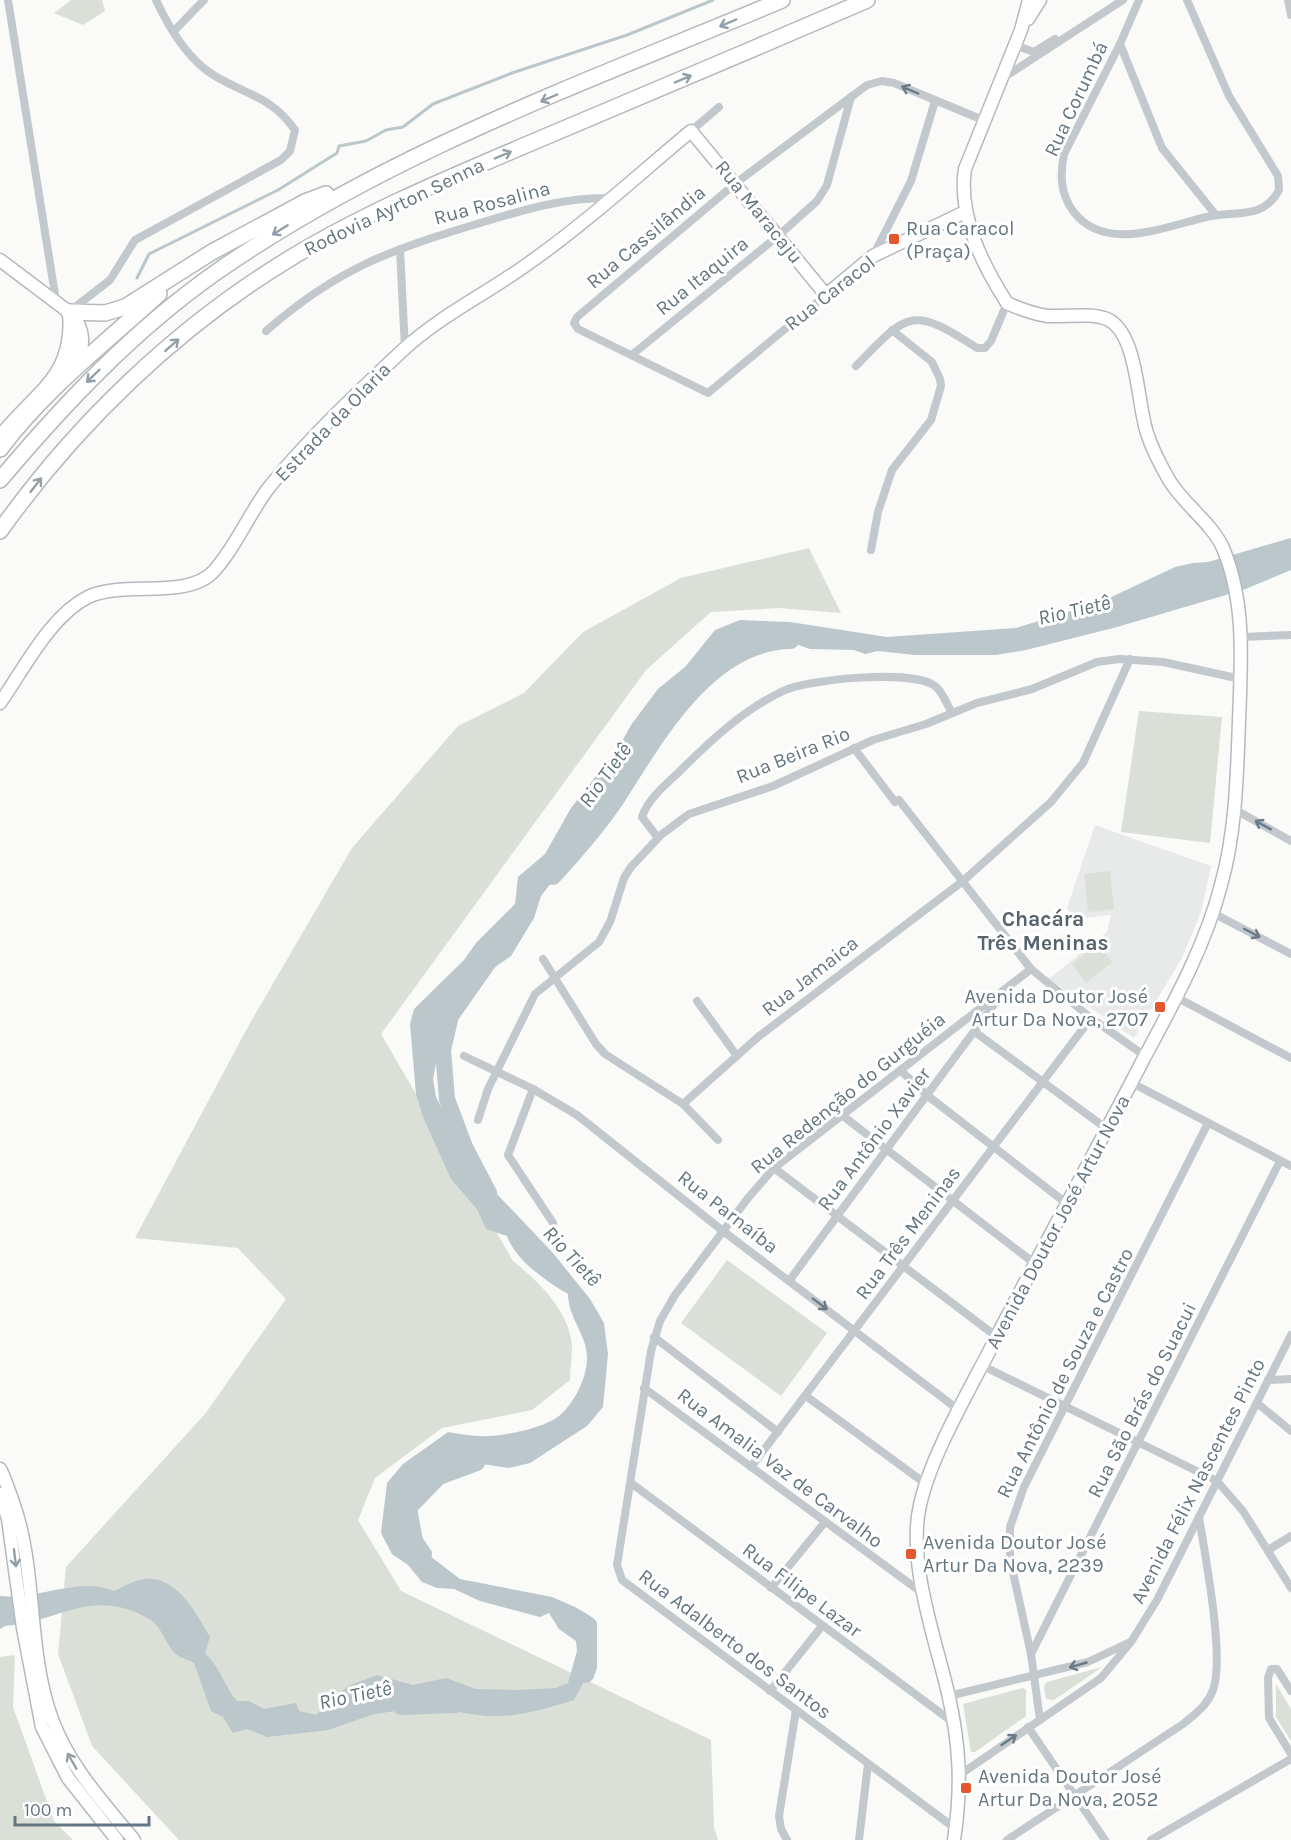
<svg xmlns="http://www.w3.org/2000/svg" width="1291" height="1840" font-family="Karla,sans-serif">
  <rect width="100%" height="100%" fill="#fafaf8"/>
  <path fill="#e8e9e9" d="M1095,825L1211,866L1201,912L1182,958L1134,1038L1049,979L1107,932L1111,915L1074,919L1067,908Z"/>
  <g fill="#dadfd7">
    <path d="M71,0H102L105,11L83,25L54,13Z"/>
    <path d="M809,548L841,613L779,608L711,612L646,670L381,1034L513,1261C538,1281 570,1311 572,1347C572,1357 570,1369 570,1380L532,1410L442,1428L375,1478L358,1520L401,1591L711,1740L714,1827L718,1840H179L92,1746L58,1654L66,1567L205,1414L286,1299L238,1248L135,1238L250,1023L352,848L458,726L524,693L583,632L681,578Z"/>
    <path d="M1139,711L1222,717L1210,843L1121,832Z"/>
    <path d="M1110,871L1114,909L1088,912L1084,874Z"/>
    <path d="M1098,944L1112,962L1086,983L1072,964Z"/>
    <path d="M727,1260L827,1333L781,1396L681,1323Z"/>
    <path d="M15,1655L13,1707L54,1821L73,1840H0V1657Z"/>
    <path d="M1102,1667L1054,1700L1046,1699L1044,1686L1047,1682Z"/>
    <path d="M1276,1684L1291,1709V1741L1276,1717Z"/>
    <path d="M1023,1688L1026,1690V1716L975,1752H971L963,1704Z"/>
  </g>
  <path fill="#bbc7cb" d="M1291,538V570L1243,590L1117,627L1026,650L996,655H915L878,651L865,654L854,650L810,649L796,644H773L763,639C746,644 728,651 722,670L693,686L690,700L676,723L658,728L576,851L541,896L534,918L511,956L475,981L444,1023L433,1079L436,1097L479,1175L553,1253L590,1299L604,1323L608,1354L603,1407L587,1426L530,1463L509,1468L482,1464L441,1476L419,1489L409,1503L407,1518L414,1535L426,1553L460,1579L552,1597L575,1607L593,1618C588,1634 587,1648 594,1663L574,1700C516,1718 486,1724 428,1702L418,1708L374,1714L328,1730L267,1737L247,1729L233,1733L223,1717L211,1711L194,1663C189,1660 181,1658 177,1655C165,1645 163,1627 149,1619C93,1586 59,1622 5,1626L0,1629V1596C38,1600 81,1576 114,1591C123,1587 134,1580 144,1579C177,1575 196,1613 210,1637L205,1653C222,1670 224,1686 237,1701H249L264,1709L296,1703L299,1711L316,1715L348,1686L377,1675L413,1685L446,1678L476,1689L518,1690L556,1688L568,1683L577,1651L576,1641L559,1629L549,1613L540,1617L480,1601L454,1589L437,1588L422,1582L408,1565L392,1554L381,1533L387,1483L403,1464L448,1432C461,1434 475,1437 489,1436C509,1435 543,1428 559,1416C573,1405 587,1378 587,1359C588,1336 568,1318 568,1294C546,1281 516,1261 507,1236L486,1229L477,1209L451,1179L423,1117L416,1094L410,1024L414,1009L464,960L476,943L515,904L518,877L545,854L571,808L619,747L631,725L658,689L685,667L715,630L740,620L790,622L887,637L1016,628L1103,601L1175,567L1193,563L1208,562Z"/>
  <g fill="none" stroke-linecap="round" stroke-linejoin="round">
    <path stroke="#bbc7cb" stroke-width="3" d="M137,278L149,254L278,190L337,153L339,146L366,141L386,130L403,127L433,104L512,73L627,35L713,0"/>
    <g stroke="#bbc7cb" stroke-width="16">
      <path d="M553,877C577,851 601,824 620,794C658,734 710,642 791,641"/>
      <path d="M489,962L451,1016L443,1050L447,1099L465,1147L489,1193"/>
      <path d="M424,1554L415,1541L409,1508L439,1477L477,1463"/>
      <path d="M578,1618L589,1625V1667L586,1675"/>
      <path d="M401,1707L456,1705"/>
    </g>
    <defs>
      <g id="secondary">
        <path d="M1028,19L1040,0"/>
        <path d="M0,260L69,312C75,376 36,391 0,436"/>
        <path d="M0,703C24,669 50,616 88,597C124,580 186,600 213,572C235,548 248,516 267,490C305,442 358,392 403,350C441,315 488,293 529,263C586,223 638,175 691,131L826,295L873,256L965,212"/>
        <path d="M0,1469C5,1478 8,1489 12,1499C38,1569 26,1649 52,1719C69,1766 103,1802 134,1840"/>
        <path d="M0,1494L8,1519L23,1628L42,1727L68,1778L117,1840"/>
        <path d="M954,1840C962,1787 960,1745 948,1693C935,1637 907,1562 920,1505C931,1454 972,1386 996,1338C1044,1245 1095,1153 1143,1060C1173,1004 1205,947 1221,885C1236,832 1237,775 1239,721C1241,663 1246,603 1223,548C1211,522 1184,505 1169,480C1161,466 1152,449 1147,433C1137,403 1138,336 1109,320C1092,312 1067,317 1048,316C1034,314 1020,309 1007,303C982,264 958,216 965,169L1021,30L1029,0"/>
      </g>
      <g id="highway">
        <path d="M69,312L105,313L125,307L212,252L305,202L326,194"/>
        <path d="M69,312C84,331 84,347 72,367"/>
        <path d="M0,449C44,390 104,344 159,294"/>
        <path d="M0,480C64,404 133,331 215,273C388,152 589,81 782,0"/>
        <path d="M0,531C76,424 177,327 289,259C366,212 451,177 533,142C644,95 756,48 867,0"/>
      </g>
    </defs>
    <use href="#secondary" stroke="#b3babf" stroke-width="15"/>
    <use href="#highway" stroke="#b4b9bd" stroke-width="18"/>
    <g stroke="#c3c8cc" stroke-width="8">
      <path d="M8,0L56,301"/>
      <path d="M1139,0L1120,44L1064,154C1060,174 1060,193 1073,211C1104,253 1164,227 1206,217C1233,210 1263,221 1279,190L1278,176L1229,96L1187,0"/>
      <path d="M1288,0L1291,15"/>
      <path d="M174,31L204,0"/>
      <path d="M1120,44L1162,148L1215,214"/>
      <path d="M1015,45L1034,52L1055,39"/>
      <path d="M1003,78L1123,0"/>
      <path d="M691,131L719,107"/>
      <path d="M400,249L405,349"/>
      <path d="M873,256L911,181L935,101"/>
      <path d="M826,295L708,393L578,329L574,323L577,317L736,183L867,85L882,81L894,83L983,120"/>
      <path d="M70,311L110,280L135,240L281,160L290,151L295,130C272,97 247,95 215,76C188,60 169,28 156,0"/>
      <path d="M266,331C338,268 390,250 480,223C523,210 565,197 610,198"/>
      <path d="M633,354L778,236L817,201L827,185L851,97"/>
      <path d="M856,366C909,311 912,306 977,348H985L991,341L1007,303"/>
      <path d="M871,550L878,512L892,470L931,420L941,386L940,379L932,362L892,330"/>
      <path d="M1241,637L1291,635"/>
      <path d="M854,748L895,802"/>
      <path d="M899,800L1031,969L1091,1018L1145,1056"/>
      <path d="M1234,809L1291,841"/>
      <path d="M658,838L642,817C647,800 666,784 679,772C710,741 743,710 783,691C808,679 913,669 935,686C943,692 947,705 952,713"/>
      <path d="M1213,913L1291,954"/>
      <path d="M543,959L596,1044L605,1054L683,1104L718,1140"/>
      <path d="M1176,997L1291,1058"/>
      <path d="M697,1001L737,1056"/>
      <path d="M975,1032L1107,1129"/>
      <path d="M464,1056L533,1089L577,1115L723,1231L960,1411"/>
      <path d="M900,1070L928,1096L1066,1203"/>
      <path d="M1132,1083L1291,1166"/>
      <path d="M533,1089L508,1155L553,1223"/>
      <path d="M683,1104L758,1037L963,881L1051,802L1083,763L1130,659"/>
      <path d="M843,1116L1034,1263"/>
      <path d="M478,1120L488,1089L535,994L599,942L610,922L624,878L631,867L661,835L689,814L773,786L873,740L926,724L977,703L1032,689L1097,662L1119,659L1163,662L1241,679"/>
      <path d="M774,1168L997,1337"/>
      <path d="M789,1281L1001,995"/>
      <path d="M654,1337L778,1432"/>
      <path d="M983,1366L1217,1481L1243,1511L1291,1588"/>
      <path d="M1268,1380L1291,1379"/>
      <path d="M644,1388L925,1595"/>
      <path d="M806,1396L926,1484"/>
      <path d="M1257,1403L1291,1431"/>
      <path d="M751,1467L1091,1018"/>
      <path d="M631,1483L954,1723"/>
      <path d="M1268,1550L1291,1536"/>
      <path d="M771,1588L825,1522"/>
      <path d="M1031,1654L1280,1161"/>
      <path d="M770,1691L822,1626"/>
      <path d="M1291,1691L1277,1669H1271L1268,1678L1269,1718L1291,1754"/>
      <path d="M949,1696L1088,1662L1128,1643"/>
      <path d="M1040,1720L1031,1654L1010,1559V1527L1024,1487L1208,1123"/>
      <path d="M1028,1727L1105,1840"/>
      <path d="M961,1774L1101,1678L1131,1642L1157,1600L1291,1335"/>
      <path d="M956,1829L622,1580L617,1565L651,1351L660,1321L675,1295L748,1198L774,1168L1031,969"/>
      <path d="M787,1840L781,1829L779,1816L796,1710"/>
      <path d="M859,1840L868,1764"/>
      <path d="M1007,1840L1183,1724C1195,1714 1207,1706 1213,1690C1225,1657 1205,1555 1199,1517"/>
      <path d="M1151,1840L1291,1759"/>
    </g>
    <use href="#secondary" stroke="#fff" stroke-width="12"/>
    <use href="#highway" stroke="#fff" stroke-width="15"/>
  </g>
  <defs><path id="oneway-shaft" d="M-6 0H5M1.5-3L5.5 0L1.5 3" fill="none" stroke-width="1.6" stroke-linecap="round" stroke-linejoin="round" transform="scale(1.5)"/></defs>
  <g stroke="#939fa8">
    <use href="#oneway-shaft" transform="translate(728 23) rotate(157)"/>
    <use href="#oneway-shaft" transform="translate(683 79) rotate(-23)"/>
    <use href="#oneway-shaft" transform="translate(549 98) rotate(157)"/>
    <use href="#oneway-shaft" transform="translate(503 155) rotate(-23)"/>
    <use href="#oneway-shaft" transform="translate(280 230) rotate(148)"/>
    <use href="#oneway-shaft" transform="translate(172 345) rotate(-41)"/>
    <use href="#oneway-shaft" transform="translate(93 376) rotate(136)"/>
    <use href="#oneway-shaft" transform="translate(36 485) rotate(-52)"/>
    <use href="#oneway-shaft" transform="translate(15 1558) rotate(83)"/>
    <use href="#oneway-shaft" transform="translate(72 1761) rotate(-120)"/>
  </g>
  <g stroke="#6a7a87">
    <use href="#oneway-shaft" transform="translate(910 90) rotate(-157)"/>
    <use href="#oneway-shaft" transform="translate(1263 825) rotate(-151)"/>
    <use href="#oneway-shaft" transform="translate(1252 933) rotate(28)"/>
    <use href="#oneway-shaft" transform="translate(820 1304) rotate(37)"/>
    <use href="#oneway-shaft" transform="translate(1078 1665) rotate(164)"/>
    <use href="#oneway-shaft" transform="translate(1009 1740) rotate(-34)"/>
  </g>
  <g fill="#e4572e" stroke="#fff" stroke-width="2">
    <rect x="888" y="233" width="12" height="12" rx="3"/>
    <rect x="1154" y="1001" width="12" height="12" rx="3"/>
    <rect x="905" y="1548" width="12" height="12" rx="3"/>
    <rect x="960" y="1782" width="12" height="12" rx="3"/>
  </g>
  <g text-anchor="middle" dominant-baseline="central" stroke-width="6" stroke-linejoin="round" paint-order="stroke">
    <g font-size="20" fill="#657683" stroke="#fff">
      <text transform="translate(1076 99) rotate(-65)">Rua Corumbá</text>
      <text transform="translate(492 203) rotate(-15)">Rua Rosalina</text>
      <text transform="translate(394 207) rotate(-26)">Rodovia Ayrton Senna</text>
      <text transform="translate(759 212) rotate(51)">Rua Maracaju</text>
      <text transform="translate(646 237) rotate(-40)">Rua Cassilândia</text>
      <text transform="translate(702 276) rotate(-39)">Rua Itaquira</text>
      <text transform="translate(830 293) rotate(-38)">Rua Caracol</text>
      <text transform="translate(333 422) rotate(-46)">Estrada da Olaria</text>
      <text transform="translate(793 755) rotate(-22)">Rua Beira Rio</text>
      <text transform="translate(810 976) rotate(-38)">Rua Jamaica</text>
      <text transform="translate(848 1093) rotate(-39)">Rua Redenção do Gurguéia</text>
      <text transform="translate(874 1139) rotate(-53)">Rua Antônio Xavier</text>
      <text transform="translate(728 1212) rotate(38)">Rua Parnaíba</text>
      <text transform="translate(1058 1222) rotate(-62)">Avenida Doutor José Artur Nova</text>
      <text transform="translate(908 1233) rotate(-53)">Rua Três Meninas</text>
      <text transform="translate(1065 1373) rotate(-63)">Rua Antônio de Souza e Castro</text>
      <text transform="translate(1142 1400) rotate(-63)">Rua São Brás do Suacui</text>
      <text transform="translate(780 1468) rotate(37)">Rua Amalia Vaz de Carvalho</text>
      <text transform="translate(1198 1481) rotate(-63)">Avenida Félix Nascentes Pinto</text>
      <text transform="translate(802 1590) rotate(37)">Rua Filipe Lazar</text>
      <text transform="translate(735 1644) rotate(37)">Rua Adalberto dos Santos</text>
    </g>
    <g font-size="20" fill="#657683" stroke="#fff" text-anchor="start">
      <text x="906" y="228">Rua Caracol<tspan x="906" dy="23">(Praça)</tspan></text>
      <text x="1148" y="996" text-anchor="end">Avenida Doutor José<tspan x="1148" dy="23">Artur Da Nova, 2707</tspan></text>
      <text x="923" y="1542">Avenida Doutor José<tspan x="923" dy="23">Artur Da Nova, 2239</tspan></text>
      <text x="978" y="1776">Avenida Doutor José<tspan x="978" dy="23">Artur Da Nova, 2052</tspan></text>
    </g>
    <g font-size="21" font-style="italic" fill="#60757c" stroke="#fff">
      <text transform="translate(1074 610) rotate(-13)">Rio Tietê</text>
      <text transform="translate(605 775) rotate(-54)">Rio Tietê</text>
      <text transform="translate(572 1256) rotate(47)">Rio Tietê</text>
      <text transform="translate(355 1695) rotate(-12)">Rio Tietê</text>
    </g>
    <g font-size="21" font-weight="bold" fill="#57646e" stroke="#fff">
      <text x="1043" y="919">Chacára<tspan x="1043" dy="24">Três Meninas</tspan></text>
    </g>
  </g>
  <path d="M15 1816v9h134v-9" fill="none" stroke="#657683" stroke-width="3"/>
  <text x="24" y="1816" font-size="18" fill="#657683" stroke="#ffffff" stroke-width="4.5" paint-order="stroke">100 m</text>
</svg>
